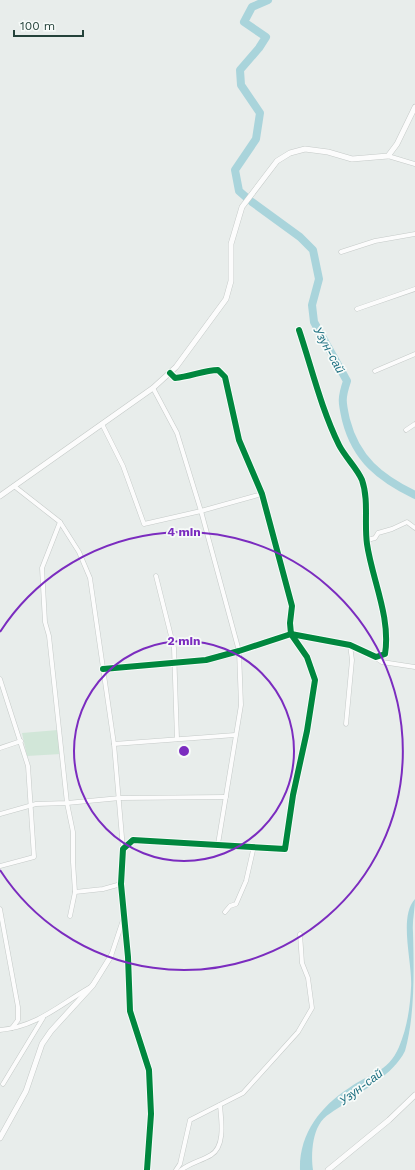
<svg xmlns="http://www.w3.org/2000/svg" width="415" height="1170" font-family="'Work Sans',sans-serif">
  <rect width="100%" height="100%" fill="#e8edeb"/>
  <path fill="#d1e6d8" d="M58,730L61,754L27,756L22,733Z"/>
  <path fill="#a9d4db" d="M415,899C415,910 412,921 413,932C414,970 415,1016 405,1051C393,1075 364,1089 344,1104C335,1111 324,1115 319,1125C312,1137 311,1157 313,1170H300C299,1134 320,1107 349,1088C368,1074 388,1073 399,1047C407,1028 410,1008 411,988C413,964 398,917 415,899Z"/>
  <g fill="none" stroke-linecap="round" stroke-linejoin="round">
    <g stroke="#a9d4db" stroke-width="8">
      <path d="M247,198L239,191L235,170L256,139L260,113L241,85L240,70L259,48L266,37L244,22L252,7L268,0"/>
      <path d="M252,202L300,237L313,250L319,279L312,305L314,322L347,381C341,399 342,402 346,420C356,459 380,478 415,495"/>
    </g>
    <defs>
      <g id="minor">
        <path d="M388,156L415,164"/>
        <path d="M341,252L375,241L415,234"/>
        <path d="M357,309L415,289"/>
        <path d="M375,371L415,354"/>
        <path d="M153,388L177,433L201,511L239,651L241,705L218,844"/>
        <path d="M102,424L123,466L144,524L201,511L262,494"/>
        <path d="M406,430L415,424"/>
        <path d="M14,486L60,522L79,552L90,578L114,744L123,849"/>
        <path d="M60,522L42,568L45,622L49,636L67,803L73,832V862L75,892L70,916"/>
        <path d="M367,540L375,538L378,533L392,529L407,522L415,528"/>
        <path d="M156,576L174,648L177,739"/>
        <path d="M376,658L382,662L415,667"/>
        <path d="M103,669L206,660L239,651L291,634L350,645L376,657L385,654C391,617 372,579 367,544C364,523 369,500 362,480C357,468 345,457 339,445C321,408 312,369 299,330"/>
        <path d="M0,679L28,766L34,857L0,866"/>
        <path d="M346,724L352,660L350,645"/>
        <path d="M114,744L235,735"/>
        <path d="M0,748L21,741"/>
        <path d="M0,814L36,804L67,803L120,798L226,797"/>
        <path d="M75,892L103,889L121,884"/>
        <path d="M0,909L18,1007V1020L12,1028"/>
        <path d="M225,912L230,906L236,904L246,881L254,846"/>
        <path d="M111,956L123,920"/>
        <path d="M0,1030C36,1027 58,1006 89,988"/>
        <path d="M3,1084L43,1018"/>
        <path d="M147,1170L151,1114L149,1070L130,1011L128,957L121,884L123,849L133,840L285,849L293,795L307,731L315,680L307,657L291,634L290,623L292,606L262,494L239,440L225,377L218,370C204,370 190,377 175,378L170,373"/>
        <path d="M176,1170L180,1164L190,1120L243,1093L298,1032L312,1008L308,978L302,963L300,934"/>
        <path d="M181,1170C192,1162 201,1161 211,1155C226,1146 221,1119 220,1105"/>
      </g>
      <g id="tertiary">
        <path d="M0,496L153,388L176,367L226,299L231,281V244L242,207L277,161L290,153L305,149L328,152L352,159L388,156L397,144L415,107"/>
        <path d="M0,1138L26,1091L42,1044L51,1031L93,985L111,956"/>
        <path d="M328,1170L389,1120L415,1095"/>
      </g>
    </defs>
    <use href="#minor" stroke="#c5cac8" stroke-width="5"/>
    <use href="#tertiary" stroke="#c5cac8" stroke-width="6"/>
    <use href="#minor" stroke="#fcfcfc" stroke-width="4"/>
    <use href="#tertiary" stroke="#fcfcfc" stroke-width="5"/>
    <defs>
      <g id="cycleway">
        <path d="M103,669L206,660L239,651L291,634L350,645L376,657L385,654C391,617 372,579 367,544C364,523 369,500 362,480C357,468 345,457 339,445C321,408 312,369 299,330"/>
        <path d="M147,1170L151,1114L149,1070L130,1011L128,957L121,884L123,849L133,840L285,849L293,795L307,731L315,680L307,657L291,634L290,623L292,606L262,494L239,440L225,377L218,370C204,370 190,377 175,378L170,373"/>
      </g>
    </defs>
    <use href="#cycleway" stroke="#f7fbf9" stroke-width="8"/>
    <use href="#cycleway" stroke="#00873e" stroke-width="6"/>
  </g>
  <g fill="none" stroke="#7b2cbf" stroke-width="2">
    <circle cx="184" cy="751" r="110"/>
    <path d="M0 632A219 219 0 1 1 0 870"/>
  </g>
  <g text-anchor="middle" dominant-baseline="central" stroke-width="3.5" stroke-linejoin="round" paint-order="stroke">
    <g font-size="12" font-style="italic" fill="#1c6f80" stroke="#f7fbf9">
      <text transform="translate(329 350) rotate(61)">Узун-сай</text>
      <text transform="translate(361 1087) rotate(-37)">Узун-сай</text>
    </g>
  </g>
  <circle cx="184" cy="751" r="6" fill="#7b2cbf" stroke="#f7fbf9" stroke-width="2"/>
  <g font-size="12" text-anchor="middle" font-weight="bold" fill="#7b2cbf" stroke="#f7fbf9" stroke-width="3.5" stroke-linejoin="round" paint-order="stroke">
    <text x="184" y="536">4 min</text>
    <text x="184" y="645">2 min</text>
  </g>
  <path d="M14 30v6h69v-6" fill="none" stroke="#24423a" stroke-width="2"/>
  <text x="20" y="30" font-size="12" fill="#24423a" stroke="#f7fbf9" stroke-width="3" paint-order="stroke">100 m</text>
</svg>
